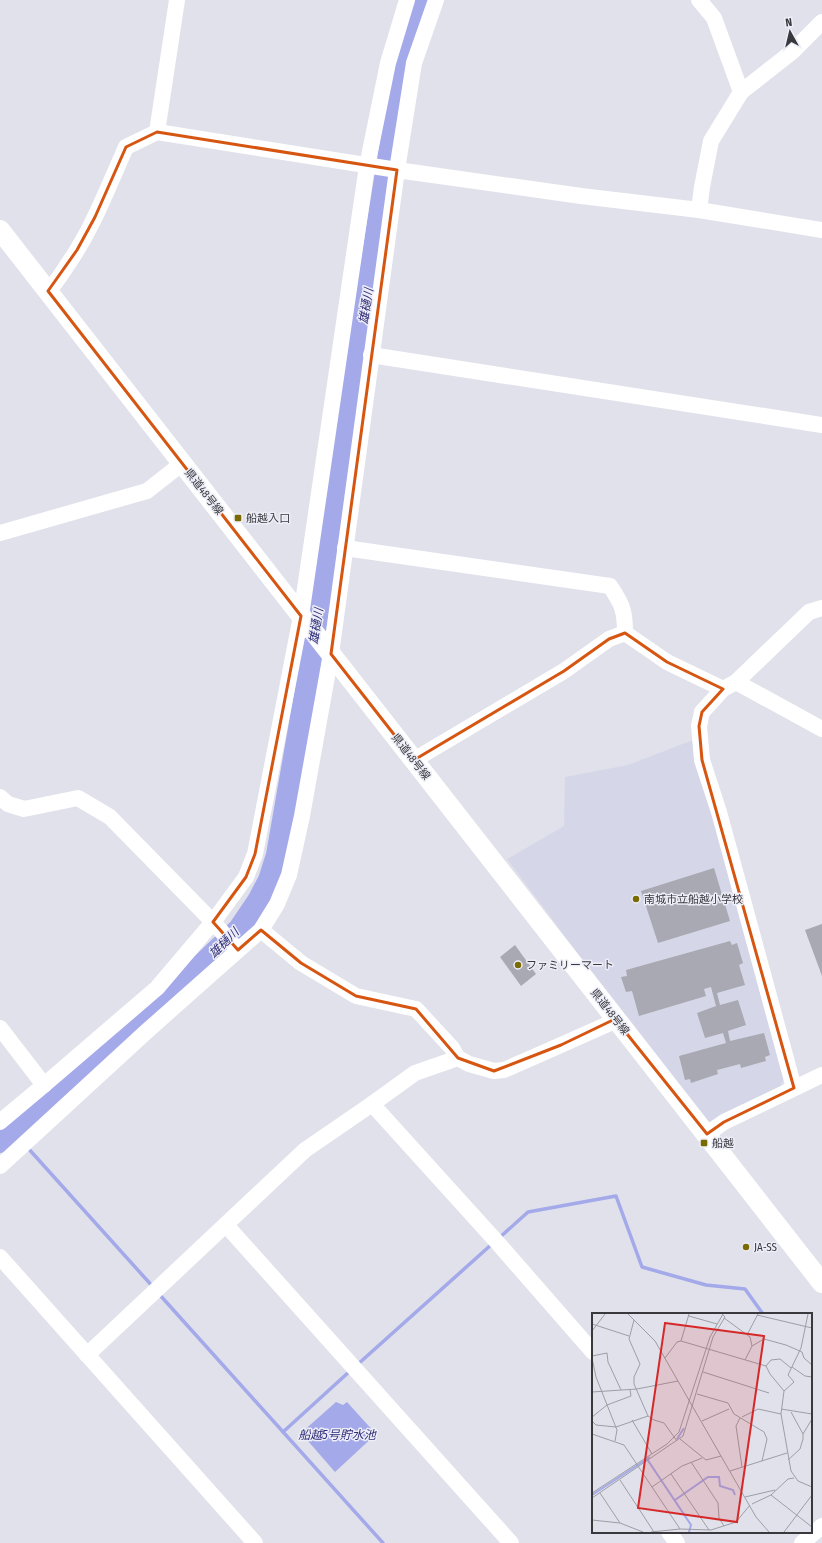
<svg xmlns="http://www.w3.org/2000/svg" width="822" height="1543" font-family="'Fira Sans Condensed','Noto Sans JP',sans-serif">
  <rect width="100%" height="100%" fill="#e0e1eb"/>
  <path fill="#d5d7e8" d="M693,740L785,1076L780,1087L709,1122L579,955L507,859L564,826L565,777L628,765Z"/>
  <path fill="#a3a9e9" d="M336,1402L343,1405L347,1402L376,1434L335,1472L301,1433Z"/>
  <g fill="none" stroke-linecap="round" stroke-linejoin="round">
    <g stroke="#a3a9e9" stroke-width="3.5">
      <path d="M13,1131L22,1141"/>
      <path d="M27,1147L154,1288"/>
      <path d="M498,1239L528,1212L616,1196L642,1267L706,1285L745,1289L763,1314"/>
      <path d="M159,1294L383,1543"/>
      <path d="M357,1365L492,1244"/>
      <path d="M283,1432L350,1371"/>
    </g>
    <path stroke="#a3a9e9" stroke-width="22" d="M0,1142L66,1086L173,992L239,929L258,901L269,880L277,855L310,666L349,403L397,104L407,51L423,0"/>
  </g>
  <g fill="#a8a9b2">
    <path d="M714,868L730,921L658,943L641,891Z"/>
    <path d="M822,924V976L805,930Z"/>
    <path d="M730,941L732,945L737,943L743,963L739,965L745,985L717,993L720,1005L738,1000L746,1025L728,1031L730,1041L764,1033L770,1055L765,1057L766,1061L741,1068L740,1064L717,1070L718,1074L691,1083L690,1079L685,1080L679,1056L726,1043L723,1033L705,1038L697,1013L716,1006L711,987L704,989L706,996L639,1016L632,991L626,992L621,977L627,976L626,970Z"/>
    <path d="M515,945L536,974L521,986L500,957Z"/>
  </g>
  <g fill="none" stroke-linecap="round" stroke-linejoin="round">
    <g stroke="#fff" stroke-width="16">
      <path d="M699,0L714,18L741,92L711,141L702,187L699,210"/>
      <path d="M741,92L792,52L822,22"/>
      <path d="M157,132L177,0"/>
      <path d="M48,291C56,283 62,273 68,264C93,228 108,187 126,147L157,132L397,170L581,196L699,210L822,230"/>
      <path d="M371,355L822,425"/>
      <path d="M0,533L147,491L175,469L180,462"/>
      <path d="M345,548L610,586C622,604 625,610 625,633"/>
      <path d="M625,633L667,662L723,689L736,682L822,729"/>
      <path d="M736,682L809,612L822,608"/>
      <path d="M723,689L702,712L699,726L702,760L719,812L794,1088"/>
      <path d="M414,760L564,671L609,639L625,633"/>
      <path d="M0,797L8,804L24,809L78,798L110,817L213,922L238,950"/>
      <path d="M261,930L301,963L356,996L416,1009L452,1048L458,1058L469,1064L494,1071L504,1070L561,1045L608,1024L615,1019"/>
      <path d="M0,1028L44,1085"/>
      <path d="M372,1104L496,1241L593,1352"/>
      <path d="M0,1122L44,1085L157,988L213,922L246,877L255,854L301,616L367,166L388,63L407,0"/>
      <path d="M707,1134L724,1122L822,1075"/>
      <path d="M0,1166L147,1031L261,930L277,904L289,875L302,816L331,654L397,170L414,63L436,0"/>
      <path d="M226,1225L511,1543"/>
      <path d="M0,1257L255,1543"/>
      <path d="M87,1355L305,1150L372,1104L415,1073L458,1058"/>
      <path d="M669,1532L677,1543"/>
      <path d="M802,1543L822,1526"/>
    </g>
    <path stroke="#fff" stroke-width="20" d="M0,230L822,1283"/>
  </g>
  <path fill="none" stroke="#d65611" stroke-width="3" stroke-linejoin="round" d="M157,132L397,170L331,654L414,760L564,671L609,639L625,633L667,662L723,689L702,712L699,726L702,760L794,1088L724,1122L707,1134L615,1019L561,1045L494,1071L458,1058L416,1009L356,996L301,963L261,930L238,950L213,922L246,877L255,854L301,616L48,291L77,250L95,217L126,147Z"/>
  <g fill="#796a02" stroke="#edeef8" stroke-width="1.5">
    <rect x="234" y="514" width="8" height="8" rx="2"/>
    <circle cx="636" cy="899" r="4"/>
    <circle cx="518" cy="965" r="4"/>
    <rect x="700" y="1139" width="8" height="8" rx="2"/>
    <circle cx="746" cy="1247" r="4"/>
  </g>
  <g text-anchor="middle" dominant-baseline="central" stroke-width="3" stroke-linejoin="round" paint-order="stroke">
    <g font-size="11" fill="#39393d" stroke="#edeef8">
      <text transform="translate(204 492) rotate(52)">県道48号線</text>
      <text transform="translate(411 757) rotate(52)">県道48号線</text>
      <text transform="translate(610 1012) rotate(52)">県道48号線</text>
    </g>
    <g font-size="11" fill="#39393d" stroke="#edeef8" text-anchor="start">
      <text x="246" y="518">船越入口</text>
      <text x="644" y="899">南城市立船越小学校</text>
      <text x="526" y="965">ファミリーマート</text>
      <text x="712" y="1143">船越</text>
      <text x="754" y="1247">JA-SS</text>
    </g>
    <g font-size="12" font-style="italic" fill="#302e78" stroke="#edeef8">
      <text transform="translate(366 306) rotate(-81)">雄樋川</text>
      <text transform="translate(316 626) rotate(-81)">雄樋川</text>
      <text transform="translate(224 943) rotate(-45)">雄樋川</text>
      <text x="337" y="1435">船越5号貯水池</text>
    </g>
  </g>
  <g transform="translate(592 1313)">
    <rect width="220" height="220" fill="#e0e1eb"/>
    <path fill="none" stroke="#a3a9e9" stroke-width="2" d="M85,126L92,115M55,146L99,212L97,219M0,182L58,144M83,187L116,164H127L128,173L141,177L143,182"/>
    <path fill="none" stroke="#9d9ea5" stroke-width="1" d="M36,1L63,28L164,204L177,219M216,1L209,35L196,62L202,69L192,78L189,101L199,158L206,168L220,174M165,2L220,15M97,3L125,11M132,5L158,24L160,33L153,47M42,7L37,26L48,51L42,64V71L56,103L62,107L72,110L85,128M0,11L37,23M0,18L13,1M156,20L166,1M89,28L174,53M160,33L172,26L194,32L210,39L212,45L220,52M0,43L15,40L16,49L29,77M0,45L4,64L25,117L23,128M73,45L85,29L89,28L97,1M174,53L179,47L188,46L199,55M174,53L178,61L192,78M200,54L213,63L220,64M111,59L177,80M0,79L45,76L86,68M105,81L136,90L142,101L172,119L175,126L170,148M189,96L220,101M0,104L15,92L39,83L38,77M150,104L166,96L189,101M148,105L144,113L150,154M40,107L60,141M0,108L4,112L24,114L56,103M110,108L137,96M0,121L32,132L88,216M211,121L220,106M88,126L114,147L129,143M196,147L208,136L211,126V121L199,99M99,149L126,190L127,205L132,213M138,158L195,140M79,161L117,217M28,167L62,219M60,174L90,153L110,145M0,180L75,131L87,119L118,24L131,1M8,180L28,210M179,182L220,214M153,184L183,177M0,185L91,123L121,24L133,4L130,1M160,191L179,182L196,166L202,165M0,207L28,210L51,219M59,219L88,216L119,217L144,209L158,192M192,219L220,182"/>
    <path fill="#d62828" fill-opacity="0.15" stroke="#d62828" stroke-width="2" d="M73,10L172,23L145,209L46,195Z"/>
    <rect width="220" height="220" fill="none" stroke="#39393d" stroke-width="2"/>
  </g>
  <g transform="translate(790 32) rotate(352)" stroke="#edeef8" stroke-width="3" paint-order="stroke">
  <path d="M0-3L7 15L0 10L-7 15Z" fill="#39393d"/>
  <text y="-6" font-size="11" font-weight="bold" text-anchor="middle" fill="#39393d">N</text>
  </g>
</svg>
